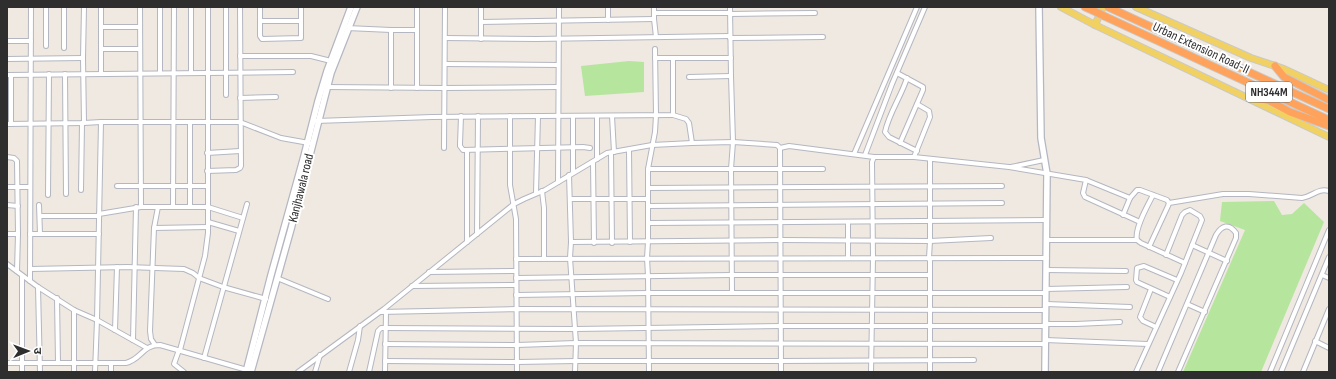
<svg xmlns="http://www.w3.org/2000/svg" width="1336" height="379" font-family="'Sofia Sans Condensed','Noto Sans Devanagari',sans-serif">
  <rect width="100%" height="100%" fill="#efe9e1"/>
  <g fill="#b6e59e">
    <path d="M629,61L644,62V92L585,96L581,66Z"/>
    <path d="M1274,201L1282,215L1292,214L1304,203L1324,222L1261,372H1183L1245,230L1220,221L1222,202Z"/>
  </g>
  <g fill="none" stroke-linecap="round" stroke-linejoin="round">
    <defs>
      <g id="street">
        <path d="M46,7V46"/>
        <path d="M140,7L141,207"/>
        <path d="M226,7V95"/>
        <path d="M260,7V36L262,39L301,38V7"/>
        <path d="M481,7V39"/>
        <path d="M654,7V19L656,37"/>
        <path d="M730,7L731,76L733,142L731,169L732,293"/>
        <path d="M654,13H730"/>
        <path d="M730,14L815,13"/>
        <path d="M608,20V7"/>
        <path d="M260,21H301"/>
        <path d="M481,22L654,19"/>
        <path d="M101,27H139"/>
        <path d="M347,28L391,30H417"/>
        <path d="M445,38L536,39L730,36"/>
        <path d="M730,38L823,37"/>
        <path d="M7,41H31"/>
        <path d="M64,48V7"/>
        <path d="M101,49H140"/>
        <path d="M240,56H311L331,61"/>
        <path d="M655,58H673"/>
        <path d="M7,59L83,58"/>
        <path d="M445,64L558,65"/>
        <path d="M101,73V7"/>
        <path d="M160,73V7"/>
        <path d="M191,73V7"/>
        <path d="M897,73L923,87V90L900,143"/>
        <path d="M65,74L66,194"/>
        <path d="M7,75L293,72"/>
        <path d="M689,77L731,76"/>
        <path d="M907,78C901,97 889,113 885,132L889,137L917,151"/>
        <path d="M326,87L444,88L558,87"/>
        <path d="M391,88V30"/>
        <path d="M417,88V7"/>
        <path d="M240,98L276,97"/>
        <path d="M673,115L686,119L689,123L692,143"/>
        <path d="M461,116L460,144V146L463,150L583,147L590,148"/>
        <path d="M510,116V185L516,219L517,372"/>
        <path d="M573,116V172"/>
        <path d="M597,116V159"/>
        <path d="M612,116L614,152"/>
        <path d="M316,121L432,117L673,115V58H731"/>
        <path d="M84,123L83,58L84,7"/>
        <path d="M7,124L84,123L101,122H240L281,138L309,143"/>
        <path d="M11,124V75"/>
        <path d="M444,148L445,7"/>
        <path d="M780,148L789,146L874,157"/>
        <path d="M467,150V242"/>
        <path d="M629,150L630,242"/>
        <path d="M207,153L240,151"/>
        <path d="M611,153L612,243"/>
        <path d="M854,154L917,7"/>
        <path d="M865,155L892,84L925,7"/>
        <path d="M7,157L14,158L17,161L18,234L17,271"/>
        <path d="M914,157L930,117L929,111L917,104"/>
        <path d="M593,162L594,243"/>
        <path d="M1011,167L1044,160"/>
        <path d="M648,169H823"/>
        <path d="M207,171L236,170L240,168L241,166L240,7"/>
        <path d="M569,175L571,242L570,258L576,343L575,372"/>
        <path d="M1086,180L1130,198"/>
        <path d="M558,182L559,7"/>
        <path d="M117,186H208"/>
        <path d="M7,187H30"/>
        <path d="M648,188L1002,186"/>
        <path d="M81,190L82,123"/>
        <path d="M542,191L544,208V258"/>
        <path d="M536,193L538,116"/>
        <path d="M48,195L49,74"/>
        <path d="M1153,195C1148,205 1134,229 1137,240L1141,243L1185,263"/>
        <path d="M570,199H648"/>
        <path d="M1169,203L1223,194H1249L1302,198C1314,196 1317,188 1329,191"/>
        <path d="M7,205L18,206"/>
        <path d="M39,205L40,234"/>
        <path d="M648,206L1002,203"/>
        <path d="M173,207L174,7"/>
        <path d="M190,207V122"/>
        <path d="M99,214L141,207H208L243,218"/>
        <path d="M1123,215L1130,198L1137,190H1140L1167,200L1169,203L1168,206L1149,247"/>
        <path d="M40,216H99"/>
        <path d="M208,222L239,231"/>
        <path d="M848,222V258"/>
        <path d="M648,223L1046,220"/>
        <path d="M154,228L208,227"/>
        <path d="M7,234H18"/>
        <path d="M30,234H99"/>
        <path d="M477,234L478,116"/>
        <path d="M1046,240H1137"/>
        <path d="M571,242L781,240L930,241L991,238"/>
        <path d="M1192,245L1227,261"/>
        <path d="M516,259L1047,258"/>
        <path d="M7,264L38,287L74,310L97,320L147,348"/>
        <path d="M30,269L127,267L184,269L193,273L199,278L223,287L266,299"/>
        <path d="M1046,270L1126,271"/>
        <path d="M429,272L516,271"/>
        <path d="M1322,275L1329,278"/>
        <path d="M277,278L328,299"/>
        <path d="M516,278L732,275H930"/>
        <path d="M30,281L31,7"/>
        <path d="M412,286L516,285"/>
        <path d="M38,287L40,372"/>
        <path d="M1046,289L1127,287"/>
        <path d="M1151,289L1140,317L1143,321L1156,327"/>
        <path d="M516,295L648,293H1046"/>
        <path d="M1170,297L1137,282L1136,280L1137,268L1144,266L1177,280"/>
        <path d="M57,298L58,363"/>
        <path d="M1046,304L1130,307"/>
        <path d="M1187,304L1205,312"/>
        <path d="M380,312L516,309L1046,310"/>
        <path d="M1045,324H1076L1120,322"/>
        <path d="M115,330L117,267"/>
        <path d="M133,340L136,207"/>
        <path d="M1045,340L1148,344"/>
        <path d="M1315,341L1329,348"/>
        <path d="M385,344L517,345L576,343L1045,344"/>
        <path d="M155,345L151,339L150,331L154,228L158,207"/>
        <path d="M179,350L174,364L184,372"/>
        <path d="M180,350L205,256L208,233V7"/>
        <path d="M204,358L247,204"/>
        <path d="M385,361L517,362L576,361H780L974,360"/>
        <path d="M7,363H126C142,359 142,345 160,345L247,370"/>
        <path d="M22,372V276"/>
        <path d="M74,372V310"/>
        <path d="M95,372L97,320L101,122"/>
        <path d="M111,372V363"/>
        <path d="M298,372L384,309L514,204L524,199L545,190L607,153L652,145L692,143L733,142L777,145L780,148L781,372"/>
        <path d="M315,372L320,355"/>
        <path d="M349,372L358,340L360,326"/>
        <path d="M369,372L378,331L381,328H385L576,329L781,326H1045"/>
        <path d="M385,372L386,312"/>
        <path d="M649,372L648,276L647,258L648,242V169L655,132L656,115L655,49"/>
        <path d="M871,372L873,258L872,162L874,157H914L1009,167L1086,180L1083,193L1085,197L1140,222"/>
        <path d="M930,372V261L929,258L930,241V159"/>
        <path d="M1136,372L1181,273L1202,220L1200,216L1190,210L1185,212L1182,215L1166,255"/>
        <path d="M1158,372L1216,235C1222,225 1229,223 1236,233V238L1178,372"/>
        <path d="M1270,372L1329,230"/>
        <path d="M1281,372L1329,257"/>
        <path d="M1303,372L1329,309"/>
      </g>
      <g id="secondary">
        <path d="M1039,7L1041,138L1047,174L1045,372"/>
        <path d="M246,372L271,275L304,156L318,101L327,71L351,7"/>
        <path d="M251,372L291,229L331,73L357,7"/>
      </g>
      <g id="primary">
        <path d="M1061,7L1095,25L1329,137"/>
        <path d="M1136,7L1251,58L1284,69L1329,90"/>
        <path d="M1095,25L1103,7"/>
      </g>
      <g id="highway">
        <path d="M1085,7L1096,12"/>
        <path d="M1108,7L1329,109"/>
        <path d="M1104,16L1329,120"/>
        <path d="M1275,66L1284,77L1329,100"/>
        <path d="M1249,98L1268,100L1290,112L1329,126"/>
      </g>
    </defs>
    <use href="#street" stroke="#b4b7c1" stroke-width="6"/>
    <use href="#secondary" stroke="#b4b7c1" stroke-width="8"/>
    <use href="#primary" stroke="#c9c9c9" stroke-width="8"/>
    <use href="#highway" stroke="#c9c9c9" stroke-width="9"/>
    <use href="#street" stroke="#fff" stroke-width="4"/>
    <use href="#secondary" stroke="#fff" stroke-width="5.5"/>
    <use href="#primary" stroke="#f2d163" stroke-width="6"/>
    <use href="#highway" stroke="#ffa35c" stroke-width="7"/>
    <defs>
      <path id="highway-bridge" d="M1096,12L1104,16"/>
    </defs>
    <use href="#highway-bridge" stroke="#c9c9c9" stroke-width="9" stroke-linecap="butt"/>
    <use href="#highway-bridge" stroke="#ffa35c" stroke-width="7"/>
  </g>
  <g text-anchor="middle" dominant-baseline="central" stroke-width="4" stroke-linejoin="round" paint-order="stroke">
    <rect fill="#fff" stroke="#6d6d6d" stroke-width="1" x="1246" y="82" width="46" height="20" rx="3"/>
    <g font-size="12" font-weight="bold" fill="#2e2e2e">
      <text x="1269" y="92">NH344M</text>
    </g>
    <g font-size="13" fill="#2e2e2e" stroke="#fff">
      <text transform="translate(1201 48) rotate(25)">Urban Extension Road-II</text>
      <text transform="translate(301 188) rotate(-76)">Kanjhawala road</text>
    </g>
  </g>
  <rect width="1336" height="379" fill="none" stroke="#2e2e2e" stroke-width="16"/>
  <g transform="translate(28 351) rotate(89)" stroke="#ffffff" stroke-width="3" paint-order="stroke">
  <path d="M0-3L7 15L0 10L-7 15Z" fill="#2e2e2e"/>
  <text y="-6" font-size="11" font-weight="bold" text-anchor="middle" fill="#2e2e2e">उ</text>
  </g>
</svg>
